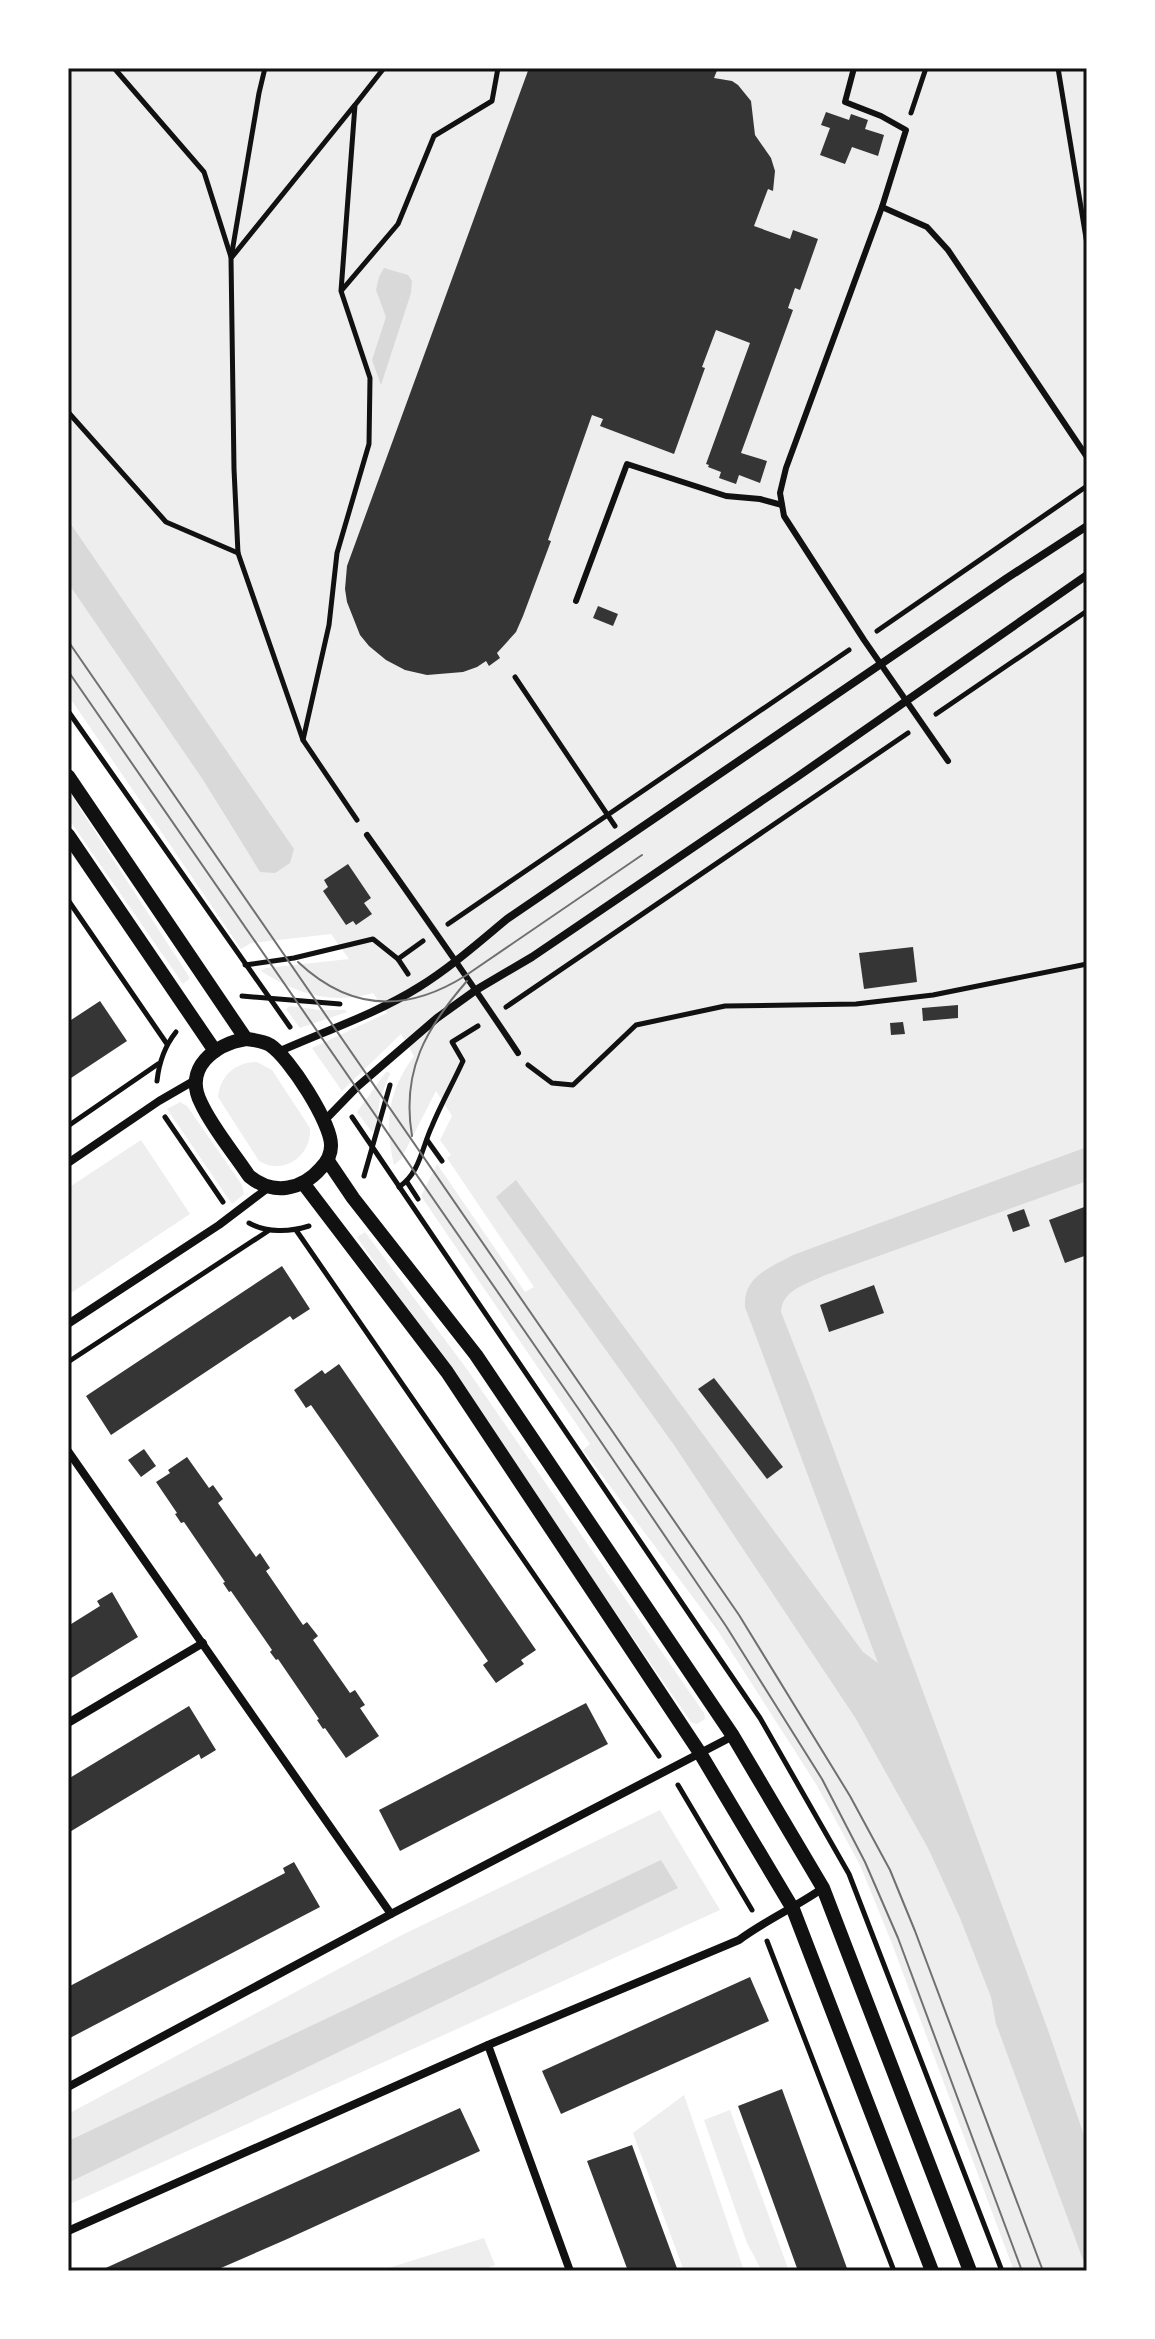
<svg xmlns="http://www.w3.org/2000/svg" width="1155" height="2339" font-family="Barlow,sans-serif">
  <rect width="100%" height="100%" fill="#fff"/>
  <g fill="#eee">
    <path d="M68,68H1087V2232L996,2024L1087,2271H1014L891,1941L860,1865L816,1784L718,1631L583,1450L590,1444L421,1196L437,1164L525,1292L534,1287L447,1158L451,1155L440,1140L452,1116L436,1091L401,1159L394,1165C384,1123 388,1091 414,1056L401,1034L342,1091L312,1048L387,1013L373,993C331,1005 297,994 261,971L266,968L349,959L331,934L251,943L241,949L68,695V583L203,780L260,872L68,554Z"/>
    <path d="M68,790L190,978L183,984L68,818Z"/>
    <path d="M290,1006L320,1010H345L347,1012L300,1028L286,1009Z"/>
    <path d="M257,1062L272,1070L310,1128C312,1156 283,1176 259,1161L218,1097C220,1076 235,1062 257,1062Z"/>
    <path d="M386,1072H389L390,1074L380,1098L376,1127L372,1132L357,1112Z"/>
    <path d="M180,1102L187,1106L242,1185L244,1194L232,1204L167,1109Z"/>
    <path d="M141,1140L190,1214L68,1295V1188Z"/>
    <path d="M365,1232L469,1372L704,1713L705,1719L697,1724L691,1722L357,1237Z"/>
    <path d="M660,1810L720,1910L68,2205V2183L677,1888L661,1861L68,2141V2114L400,1936Z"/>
    <path d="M684,2095L744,2271H684L633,2133Z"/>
    <path d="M730,2110L789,2271H762L747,2243L704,2120Z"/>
    <path d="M484,2238L495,2265L481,2271H379Z"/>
  </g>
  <g fill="#d9d9d9">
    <path d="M384,268L408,275L412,281L411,293L381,385L372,360L386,317L376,290L379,277Z"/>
    <path d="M68,520L294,849L290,863L275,873L260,872L203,780L68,583Z"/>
    <path d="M1087,1147V1181L823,1276C805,1285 782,1290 781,1312L812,1391L1048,2030L1087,2144V2271L996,2024L991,1997L960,1918L929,1850L856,1719L674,1445L496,1197L516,1180L863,1652L878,1663L745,1307C743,1276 770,1268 793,1255Z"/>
    <path d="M661,1860L678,1888L68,2183V2141Z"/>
  </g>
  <g fill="#353535">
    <path d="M529,68H718L714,78L732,81L738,85L751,101L755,135L771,158L775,171L773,191L768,189L754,226L790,239L793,230L818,239L800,290L795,288L788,308L793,310L741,453L767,461L760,483L739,475L736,484L719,478L721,472L708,467L709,465L706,464L750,343L716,330L702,367L705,368L674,454L600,426L603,419L592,415L548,540L551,541L523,616L516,632L497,653L500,658L489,666L486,661L477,667L463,672L427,675L405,670L386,660L369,646L360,635L347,602L345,589L347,566Z"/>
    <path d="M826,112L849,120L851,114L868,120L865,129L884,135L878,156L852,147L845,164L820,155L830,128L821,125Z"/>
    <path d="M598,606L618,614L613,626L593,618Z"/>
    <path d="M348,864L371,898L364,903L372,914L356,925L353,921L346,925L323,891L328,887L324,880Z"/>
    <path d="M913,947L917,982L864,989L859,953Z"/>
    <path d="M100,1001L127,1041L68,1080V1022Z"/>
    <path d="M958,1005V1018L923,1021L922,1008Z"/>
    <path d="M903,1022L905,1034L891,1035L890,1023Z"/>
    <path d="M1087,1206V1255L1065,1263L1049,1220Z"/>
    <path d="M1024,1209L1030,1226L1013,1232L1007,1215Z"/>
    <path d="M282,1266L310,1309L293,1320L290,1316L111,1435L86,1396Z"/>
    <path d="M874,1285L884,1313L829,1332L820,1305Z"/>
    <path d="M339,1364L536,1650L521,1660L524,1664L496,1683L483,1665L488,1661L339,1445L311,1405L306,1408L294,1390L322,1370L325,1374Z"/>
    <path d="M714,1378L783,1467L767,1479L698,1389Z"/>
    <path d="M144,1449L156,1466L141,1477L128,1460Z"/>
    <path d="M187,1457L209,1488L213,1485L223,1499L218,1503L256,1557L260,1553L270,1568L266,1571L303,1625L307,1622L318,1636L313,1640L350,1693L355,1690L365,1705L360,1708L379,1736L346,1758L325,1728L323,1729L317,1720L319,1719L278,1659L276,1660L270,1652L272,1650L231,1591L229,1592L223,1583L225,1582L184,1522L181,1523L175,1514L177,1513L156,1482L170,1473L168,1470Z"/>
    <path d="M112,1592L138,1637L68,1680V1626L100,1606L97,1601Z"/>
    <path d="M586,1703L608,1744L400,1851L379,1810Z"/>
    <path d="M189,1706L216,1750L201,1759L199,1754L68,1833V1779Z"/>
    <path d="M294,1862L320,1907L68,2039V1987L285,1873L283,1868Z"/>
    <path d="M750,1977L769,2021L561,2114L542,2071Z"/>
    <path d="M782,2089L807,2158L848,2271H798L763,2174L738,2106Z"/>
    <path d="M460,2108L480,2151L285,2240L214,2271H99Z"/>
    <path d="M632,2145L657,2214L678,2271H628L587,2161Z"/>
  </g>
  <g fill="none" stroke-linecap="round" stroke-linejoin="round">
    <g stroke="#111" stroke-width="5">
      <path d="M114,68L204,172L231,257"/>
      <path d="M265,68L259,93L231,258L234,469L238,553L303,740L357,820"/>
      <path d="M1058,68L1087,244"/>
      <path d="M911,113L926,68"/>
      <path d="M232,257L354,106"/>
      <path d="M342,290L398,224L434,136L492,101L498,68"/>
      <path d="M68,412L166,522L238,553"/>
      <path d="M877,631L1087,486"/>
      <path d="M515,677L615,826"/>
      <path d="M68,711L290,1027"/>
      <path d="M936,714L1087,611"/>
      <path d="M303,740L329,625L337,553L369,444L370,378L341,291L355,105L384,68"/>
      <path d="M68,900L167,1044"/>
      <path d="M448,924L849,650"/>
      <path d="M398,959L423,941"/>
      <path d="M245,965L294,958L373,939L398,959L408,974"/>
      <path d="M242,996L340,1004"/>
      <path d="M506,1007L908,733"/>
      <path d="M528,1065L552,1083L573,1085L636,1025L725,1006L856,1004L933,995L1087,964"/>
      <path d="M157,1081C159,1062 164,1047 176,1032"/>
      <path d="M165,1117L223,1202"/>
      <path d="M352,1117L760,1718L849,1874L1002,2271"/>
      <path d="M68,1126L158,1064"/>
      <path d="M427,1140L442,1161"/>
      <path d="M364,1176L390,1085"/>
      <path d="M407,1182L418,1199"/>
      <path d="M399,1187C420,1173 422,1147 432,1126C441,1104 453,1083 463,1061L452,1042L478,1026"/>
      <path d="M249,1223C267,1233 290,1232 309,1226"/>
      <path d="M296,1230L659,1756"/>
      <path d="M68,1362L268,1231"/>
      <path d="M678,1785L752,1910"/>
      <path d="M767,1941L894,2271"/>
    </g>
    <g stroke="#111" stroke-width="6">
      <path d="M854,68L845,102L881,116L906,130L882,207L786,468L780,493L784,516L864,640L948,761"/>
      <path d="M882,207L927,227L948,250L1087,457"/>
      <path d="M576,601L627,464L726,496L760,499L782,505"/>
      <path d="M367,835C418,907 469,979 518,1053"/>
    </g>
    <g stroke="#111" stroke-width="8">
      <path d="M278,1052C325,1031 376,1014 419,987C451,967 478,943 507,919L1007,578L1087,526"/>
      <path d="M325,1120L357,1087L437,1018L476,990L532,957L797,777L1087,575"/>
      <path d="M68,1163L159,1101L197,1079"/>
      <path d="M68,1324L219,1225L269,1187"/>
      <path d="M68,1451L391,1914"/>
      <path d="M68,1723L203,1643"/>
      <path d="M488,2045L570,2271"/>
      <path d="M68,2087L391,1914L733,1736"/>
      <path d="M68,2231L488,2045L739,1940C766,1920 796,1907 823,1888"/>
    </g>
    <g stroke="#111" stroke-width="14">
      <path d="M68,776L246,1039"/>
      <path d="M68,835L215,1051"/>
      <path d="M246,1039C255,1040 263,1041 270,1045C289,1057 332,1124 331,1146C331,1154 327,1162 321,1168C302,1190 273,1196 249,1176C234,1153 213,1129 201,1103C183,1068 215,1044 246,1039Z"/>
      <path d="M328,1161L353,1198L476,1355L733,1736L823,1888L970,2271"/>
      <path d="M303,1183L447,1372L700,1753L793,1909L932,2271"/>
    </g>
    <g stroke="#707070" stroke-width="2">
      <path d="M68,641L739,1615L850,1796L890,1870L915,1931L1043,2271"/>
      <path d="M68,671L580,1411L726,1626L822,1779L865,1862L898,1938L1022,2271"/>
      <path d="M298,962C350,1011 406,1013 465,976L642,855"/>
      <path d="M412,1136C401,1071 426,1028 467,981"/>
    </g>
  </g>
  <rect width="1155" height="2339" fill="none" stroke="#ffffff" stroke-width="140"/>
  <rect x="70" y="70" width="1015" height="2199" fill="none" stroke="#111" stroke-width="3"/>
</svg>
